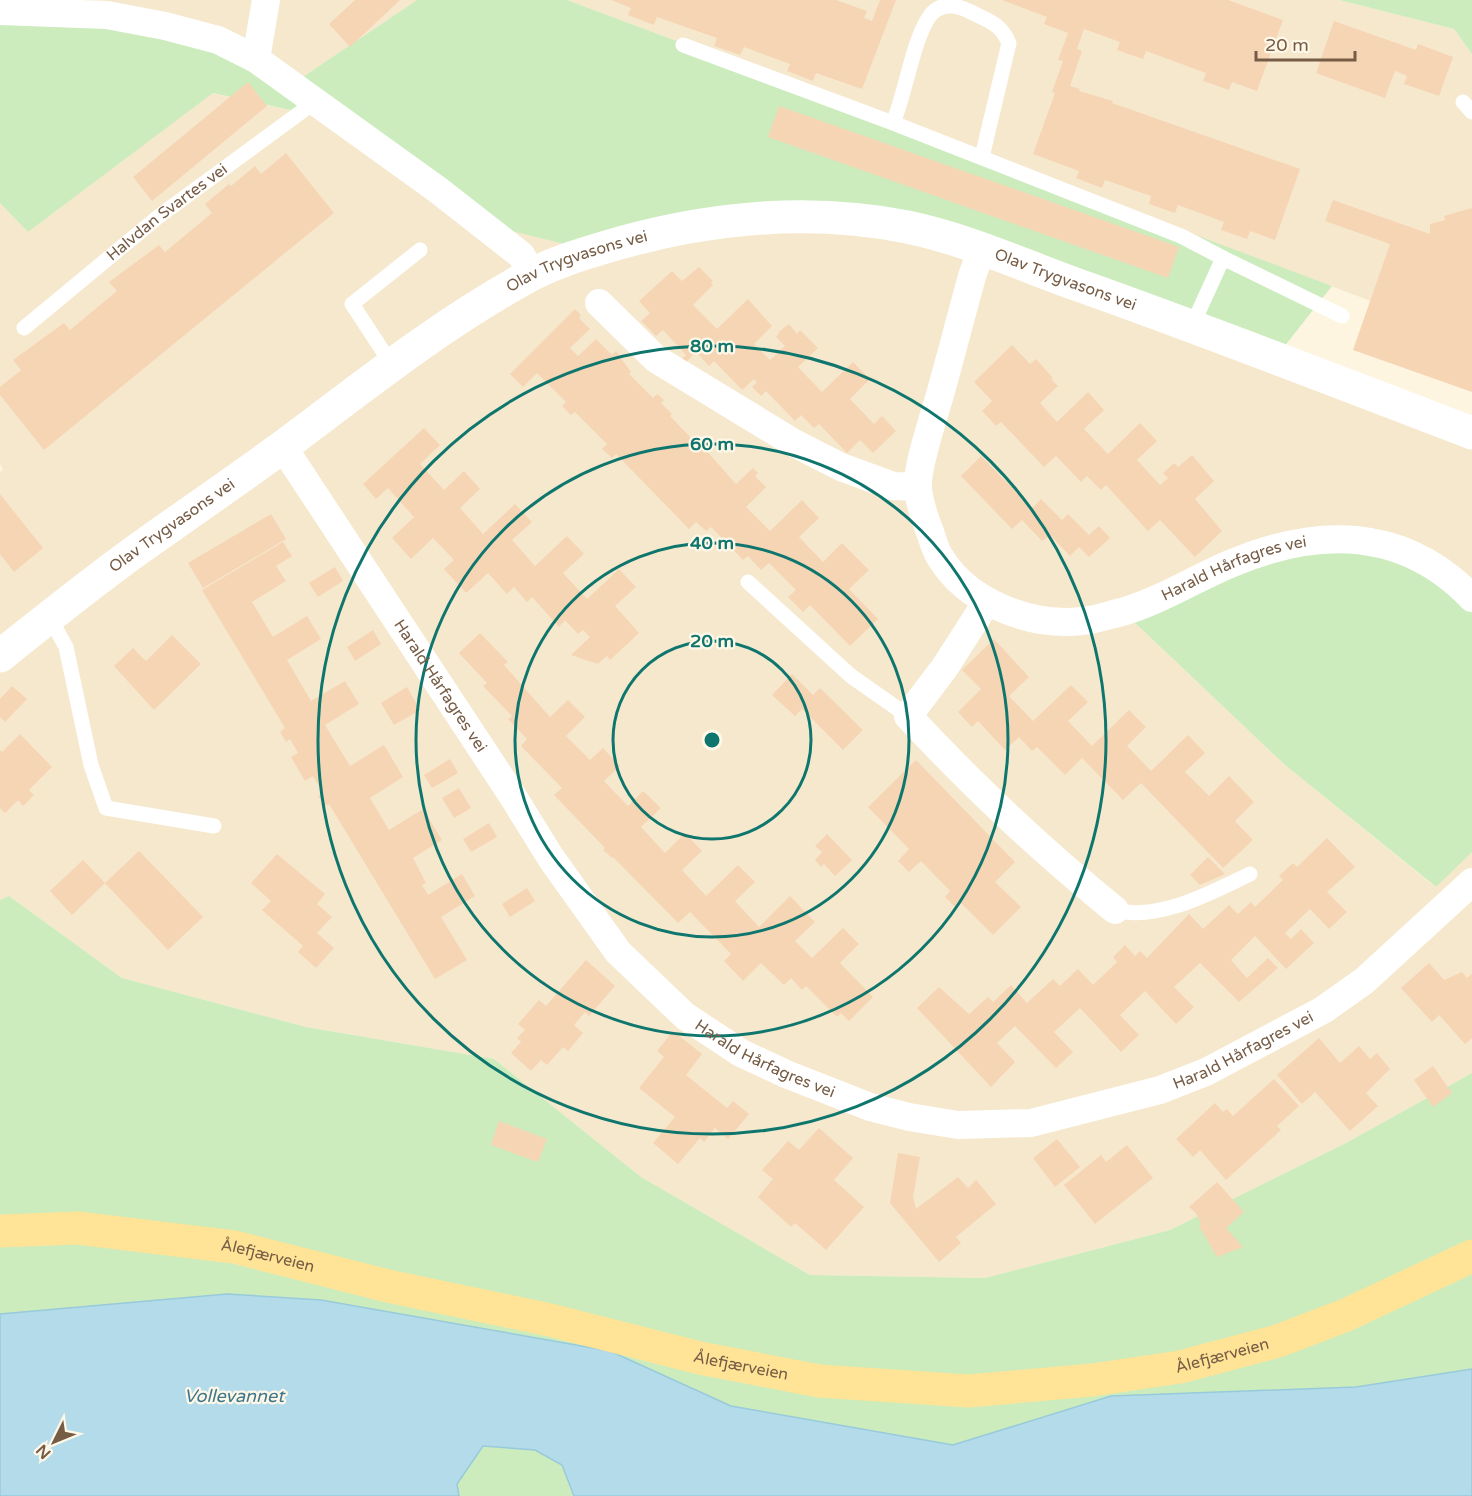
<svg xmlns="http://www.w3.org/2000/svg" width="1472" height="1496" font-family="'Varela Round',sans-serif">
  <rect width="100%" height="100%" fill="#fef5e0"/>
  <g fill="#f6e8cd">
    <path d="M0,0H417L291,85Z"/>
    <path d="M567,0H1339L1454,29L1472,54V339Z"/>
    <path d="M212,93L357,125L801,211L988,243L1472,434V604L1131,619L1285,765L1435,887L1472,852V1073L1346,1143L1170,1230L985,1278L810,1275L641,1177L494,1059L306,1027L122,978L9,896L0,900V472L3,470L0,464V203L28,232Z"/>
  </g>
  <g fill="#ccecbd">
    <path d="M417,0H567L1332,286L1276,357L1172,306L801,211L612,256L512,231L357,125L213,93L28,232L0,203V1L260,60L291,85Z"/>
    <path d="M1339,0H1472V54L1454,29Z"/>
    <path d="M1297,535L1439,555L1472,604V852L1436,887L1285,765L1131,619Z"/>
    <path d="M9,896L122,978L306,1027L494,1059L641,1177L810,1275L985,1278L1170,1230L1346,1143L1472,1073V1369L1356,1387L1111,1396L953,1445L731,1406L610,1351L227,1294L0,1314V900Z"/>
    <path d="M482,1446L535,1450L562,1465L574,1496H459L457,1484Z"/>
  </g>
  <path fill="#b3dbe9" stroke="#98cadb" stroke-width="1.5" d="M227,1294L321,1300L610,1351L731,1406L953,1445L1111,1396L1356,1387L1472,1369V1496H574L562,1465L535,1450L483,1446L457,1484L459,1496H0V1314Z"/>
  <g fill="#f6d5b5">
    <path d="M355,0H400L350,47L329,24Z"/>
    <path d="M611,0H836L867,11L864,18L872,21L880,0H896L862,89L816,73L813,81L787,71L790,64L744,47L740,55L714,46L717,38L657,17L654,25L628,15L631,8Z"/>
    <path d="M1002,0H1228L1283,20L1257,91L1232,82L1229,90L1203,81L1206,73L1146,51L1143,59L1117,50L1120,42L1084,29L1077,49L1082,51L1070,86L1080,89L1079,91L1113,101L1112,103L1300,169L1275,240L1250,231L1247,239L1221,230L1224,222L1178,205L1175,213L1149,204L1151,196L1105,180L1102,188L1076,178L1079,171L1033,154L1055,93L1052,92L1063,61L1058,60L1068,33L1044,24L1047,17Z"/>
    <path d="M1334,21L1416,50L1418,44L1453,57L1439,96L1404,84L1407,76L1395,71L1385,98L1316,73Z"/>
    <path d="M248,82L267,106L152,201L133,177Z"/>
    <path d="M779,106L1179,247L1168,278L768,137Z"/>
    <path d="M286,153L334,213L44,450L0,395V387L21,370L13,360L64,323L70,330L117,291L109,282L159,245L165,252L212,213L205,204L229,184L231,186L255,166L261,174Z"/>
    <path d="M1333,200L1430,234V224L1445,220L1444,216L1472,208V392L1353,350L1390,244L1325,221Z"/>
    <path d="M699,267L713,281L711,283L713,285L693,305L717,329L748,299L772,326L754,344L770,360L785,346L776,337L780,331L789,324L797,334L800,330L818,348L798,367L822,392L853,362L870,379L850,399L874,424L882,416L896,431L873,453L860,440L847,453L819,424L814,428L801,415L795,421L766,391L761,396L752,387L757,382L754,379L742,390L714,361L709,366L696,352L685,363L681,360L686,355L663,330L656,336L641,321L650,313L639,301L672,271L682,281Z"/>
    <path d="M575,309L581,315L579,318L590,329L570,348L578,356L596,339L612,355L616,351L631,372L629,374L653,398L657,394L664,400L661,403L672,414L670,416L694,441L696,439L736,484L753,468L758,473L755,476L766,487L746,507L770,531L802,500L819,518L799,537L823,562L842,543L869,570L849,589L878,619L850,646L810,605L803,612L788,597L796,590L769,563L761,570L748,556L743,560L711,527L706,531L696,522L689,529L616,454L612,458L602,449L607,444L575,412L571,415L562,406L566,402L537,373L523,387L510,374Z"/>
    <path d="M1012,345L1030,364L1036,359L1053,378L1051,379L1058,386L1040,403L1057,422L1088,392L1104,410L1084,429L1108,454L1140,423L1157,441L1137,460L1160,485L1168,478L1163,473L1174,463L1178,467L1192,455L1214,481L1195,499L1222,531L1195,557L1160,520L1148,531L1106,485L1101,490L1087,476L1081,482L1056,456L1044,467L1001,422L996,426L982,411L992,401L974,382Z"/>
    <path d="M424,428L440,445L420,464L444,490L464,471L480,489L460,508L483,534L515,504L532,522L512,540L535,566L567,536L584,554L563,573L587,599L619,569L636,587L615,606L639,633L610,660L607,656L598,664L571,655L590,637L583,630L578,634L565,620L559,627L532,597L527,602L514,587L507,594L488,573L466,593L444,569L454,560L433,538L411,559L392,538L414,517L388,488L376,499L363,484Z"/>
    <path d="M981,456L1032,508L1041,499L1062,520L1068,514L1089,535L1099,526L1110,538L1089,557L1079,547L1070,556L1050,535L1042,541L1022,520L1012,529L961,476Z"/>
    <path d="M0,494L43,548L14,572L0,554Z"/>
    <path d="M271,514L286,539L203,588L188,563Z"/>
    <path d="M283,542L292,556L276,566L286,581L252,602L273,637L307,616L321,639L287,660L311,701L345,681L359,704L325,725L350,766L384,745L403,777L370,798L389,830L423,809L442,840L413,858L426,883L422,885L428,895L462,874L475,896L441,917L467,960L435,979L329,804L325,806L318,796L323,793L313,776L305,781L291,757L298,753L290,739L286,742L280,732L285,728L202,590Z"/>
    <path d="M335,567L343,581L318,597L309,583Z"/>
    <path d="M373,630L381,644L355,661L347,647Z"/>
    <path d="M480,633L508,662L504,665L550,717L568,700L585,717L566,736L590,760L603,748L620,766L604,781L628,806L643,791L661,808L641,827L665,853L685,833L702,851L682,870L706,896L738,865L755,882L735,901L759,927L790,896L815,922L795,941L812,958L843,928L859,944L840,963L873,997L849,1021L841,1013L837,1017L806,986L802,990L791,978L784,985L761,963L743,981L724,961L731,954L690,912L678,923L613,857L612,858L603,850L605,848L554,795L562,788L521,746L527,739L508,719L512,716L483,686L487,683L459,653Z"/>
    <path d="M172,635L201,664L154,710L114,666L133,648L146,661Z"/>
    <path d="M994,639L1029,677L1009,696L1033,721L1071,685L1088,702L1068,721L1092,746L1129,710L1146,727L1127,746L1151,771L1188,735L1205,753L1185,772L1209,796L1229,776L1254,802L1235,821L1253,840L1223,868L1141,783L1123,800L1082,758L1065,775L1037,747L1032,751L1019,737L1005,750L978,721L972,727L958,712L981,689L962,670Z"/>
    <path d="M792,674L813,695L820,688L863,730L843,750L802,709L795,716L772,695Z"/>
    <path d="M12,686L27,699L5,722L0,717V699Z"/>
    <path d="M407,687L420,710L394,725L381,703Z"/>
    <path d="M20,734L52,767L29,790L34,795L23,806L18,800L5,813L0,808V750L2,752Z"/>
    <path d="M450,759L458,773L432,788L424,775Z"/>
    <path d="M916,760L1015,862L995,882L1021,907L993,935L960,902L955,907L945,897L950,891L921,861L909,872L898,861L909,849L868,807Z"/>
    <path d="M459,788L471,808L454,818L442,798Z"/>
    <path d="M489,823L497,837L471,852L463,839Z"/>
    <path d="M827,834L852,860L835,876L824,864L821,867L815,860L822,852L815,846Z"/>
    <path d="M1327,838L1355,867L1327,892L1347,912L1329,929L1310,909L1285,933L1291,939L1301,929L1314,943L1286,969L1255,936L1231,960L1247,978L1268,958L1278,968L1239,1002L1200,963L1174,987L1194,1007L1176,1024L1145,991L1120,1015L1139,1035L1121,1052L1080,1008L1054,1032L1073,1052L1056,1068L1015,1026L997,1043L1015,1062L991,1087L917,1008L939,987L969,1014L988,997L993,1002L1011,985L1027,1003L1053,979L1060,986L1078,969L1093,985L1117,962L1113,957L1125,945L1135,956L1140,951L1147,958L1189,914L1203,929L1229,905L1238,914L1251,902L1255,907L1283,880L1279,876L1293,863L1297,867Z"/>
    <path d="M139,851L203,917L168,950L105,883Z"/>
    <path d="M277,854L325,894L317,904L332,917L317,933L334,948L316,968L298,952L303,946L262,910L271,901L251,883Z"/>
    <path d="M1208,857L1225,874L1200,885L1190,875Z"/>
    <path d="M83,860L105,883L72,915L50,891Z"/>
    <path d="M527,888L535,901L510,917L502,904Z"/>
    <path d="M586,960L615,986L589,1016L585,1012L574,1025L583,1033L568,1051L563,1047L547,1065L541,1060L531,1071L511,1053L521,1042L517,1038L525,1030L518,1024L539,1000L546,1006Z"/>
    <path d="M1429,963L1444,980L1462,972L1467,978L1472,974V1038L1465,1044L1439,1015L1432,1022L1401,988Z"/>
    <path d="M673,1031L702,1054L686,1075L727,1108L733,1101L749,1114L728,1139L715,1128L704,1142L700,1138L678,1164L653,1143L675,1117L639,1088L664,1057L657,1051Z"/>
    <path d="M1319,1038L1340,1063L1359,1046L1370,1059L1377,1053L1390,1069L1366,1093L1378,1106L1350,1131L1315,1092L1302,1104L1277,1075Z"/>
    <path d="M1433,1066L1452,1093L1433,1107L1414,1080Z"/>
    <path d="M1274,1079L1299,1106L1277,1126L1281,1130L1226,1180L1200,1150L1193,1157L1176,1139L1215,1103L1223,1112L1227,1109L1233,1116Z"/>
    <path d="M499,1121L547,1139L538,1162L491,1145Z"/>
    <path d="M819,1128L853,1158L834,1180L864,1207L826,1250L795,1223L791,1227L758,1197L773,1179L762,1170L788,1141L799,1150Z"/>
    <path d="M1057,1139L1080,1167L1055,1187L1033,1158Z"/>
    <path d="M1127,1145L1153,1178L1095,1224L1064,1185L1101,1155L1106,1162Z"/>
    <path d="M898,1153L920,1157L913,1197L916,1209L958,1177L968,1188L976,1180L996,1204L956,1237L961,1243L939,1262L890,1203Z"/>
    <path d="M1217,1182L1244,1212L1226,1228L1243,1247L1217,1257L1199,1226L1201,1224L1196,1213L1189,1207Z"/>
  </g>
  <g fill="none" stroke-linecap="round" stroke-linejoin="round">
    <g stroke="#fff" stroke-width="15">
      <path d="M683,45L893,123"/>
      <path d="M1463,102L1472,112"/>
      <path d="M982,157L1009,43C1000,23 990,22 971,12C957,5 940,1 929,17C912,43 906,92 893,123L1181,236L1223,258"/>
      <path d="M1192,326L1223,258L1342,316"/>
      <path id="s1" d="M24,328L158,217L316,101"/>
      <path d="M392,365L352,304L420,250"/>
      <path d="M748,582L851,676L908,716"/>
      <path d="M50,618L66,647L91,765L106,808L214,826"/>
      <path d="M1115,910C1158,922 1212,892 1250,874"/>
    </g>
    <g stroke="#fff" stroke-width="28">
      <path d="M0,11L107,15L165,26L218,40L256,59L438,190L521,255L532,274"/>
      <path d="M256,59L266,0"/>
      <path id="s2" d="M982,250L973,273C962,312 952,352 941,391C935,413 916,468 918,488C919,503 925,519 930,532C933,540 935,550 940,557C967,602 1030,627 1082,621C1095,620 1109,615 1122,612C1160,601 1194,579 1230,564C1317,527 1403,526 1472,598"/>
      <path d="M599,303L656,359L794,443L841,467L893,486L918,487"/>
      <path id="s3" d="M283,447L512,795L551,858L618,952L685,1016L741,1053L786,1074L870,1107L909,1117L958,1125L1031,1123L1160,1090L1206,1072L1323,1010L1364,981L1472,882"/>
      <path d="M986,603L945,667L908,716C973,786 1041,850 1115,910"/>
    </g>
    <path stroke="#fff" stroke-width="33" id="s4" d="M0,656C45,620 90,584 137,550C186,515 236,481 285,445C364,386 441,324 529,276C553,263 579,255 606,247C702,218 807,207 907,227C966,239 1022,265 1078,285C1211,332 1341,383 1472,433"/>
    <path stroke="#ffe396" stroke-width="33" id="s5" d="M0,1231L78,1228L234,1247L388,1286L550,1320L700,1358L819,1381L968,1391L1092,1380L1180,1367L1278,1341L1346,1315L1472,1256"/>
  </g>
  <g fill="none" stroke="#0f766e" stroke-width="3">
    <circle cx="712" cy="740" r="99"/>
    <circle cx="712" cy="740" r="197"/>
    <circle cx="712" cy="740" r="296"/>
    <circle cx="712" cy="740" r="394"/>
  </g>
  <g text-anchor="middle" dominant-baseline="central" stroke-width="4.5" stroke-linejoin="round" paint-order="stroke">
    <g font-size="16" fill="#765c45" stroke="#fff8e8">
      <text stroke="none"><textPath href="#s1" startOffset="184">Halvdan Svartes vei</textPath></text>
      <text stroke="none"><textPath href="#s4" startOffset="702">Olav Trygvasons vei</textPath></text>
      <text stroke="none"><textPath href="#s4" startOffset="1206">Olav Trygvasons vei</textPath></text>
      <text stroke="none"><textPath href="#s4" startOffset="216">Olav Trygvasons vei</textPath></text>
      <text stroke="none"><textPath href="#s2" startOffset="645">Harald Hårfagres vei</textPath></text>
      <text stroke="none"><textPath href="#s3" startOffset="286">Harald Hårfagres vei</textPath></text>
      <text stroke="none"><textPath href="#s3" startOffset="1294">Harald Hårfagres vei</textPath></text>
      <text stroke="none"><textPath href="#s3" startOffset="790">Harald Hårfagres vei</textPath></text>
      <text stroke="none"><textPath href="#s5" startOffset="270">Ålefjærveien</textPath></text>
      <text stroke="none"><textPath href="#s5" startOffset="1242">Ålefjærveien</textPath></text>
      <text stroke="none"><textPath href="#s5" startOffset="756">Ålefjærveien</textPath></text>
    </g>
    <g font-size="18" font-style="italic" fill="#3d778c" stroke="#fff8e8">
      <text x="234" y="1396">Vollevannet</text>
    </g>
  </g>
  <circle cx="712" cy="740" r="9" fill="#0f766e" stroke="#fff8e8" stroke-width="3"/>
  <g font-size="18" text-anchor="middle" font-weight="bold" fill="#0f766e" stroke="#fff8e8" stroke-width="4.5" stroke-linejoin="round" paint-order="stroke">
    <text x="712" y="352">80 m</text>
    <text x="712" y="450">60 m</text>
    <text x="712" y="549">40 m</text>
    <text x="712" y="647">20 m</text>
  </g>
  <g transform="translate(54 1442) rotate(227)" stroke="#fff8e8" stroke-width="4.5" paint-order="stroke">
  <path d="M0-4.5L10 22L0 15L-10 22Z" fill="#765c45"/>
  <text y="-9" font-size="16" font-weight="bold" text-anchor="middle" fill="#765c45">N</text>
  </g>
  <path d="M1256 51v9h99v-9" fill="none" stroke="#765c45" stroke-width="3"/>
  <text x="1265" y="51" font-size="18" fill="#765c45" stroke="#fff8e8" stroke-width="4.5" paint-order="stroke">20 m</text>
</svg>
